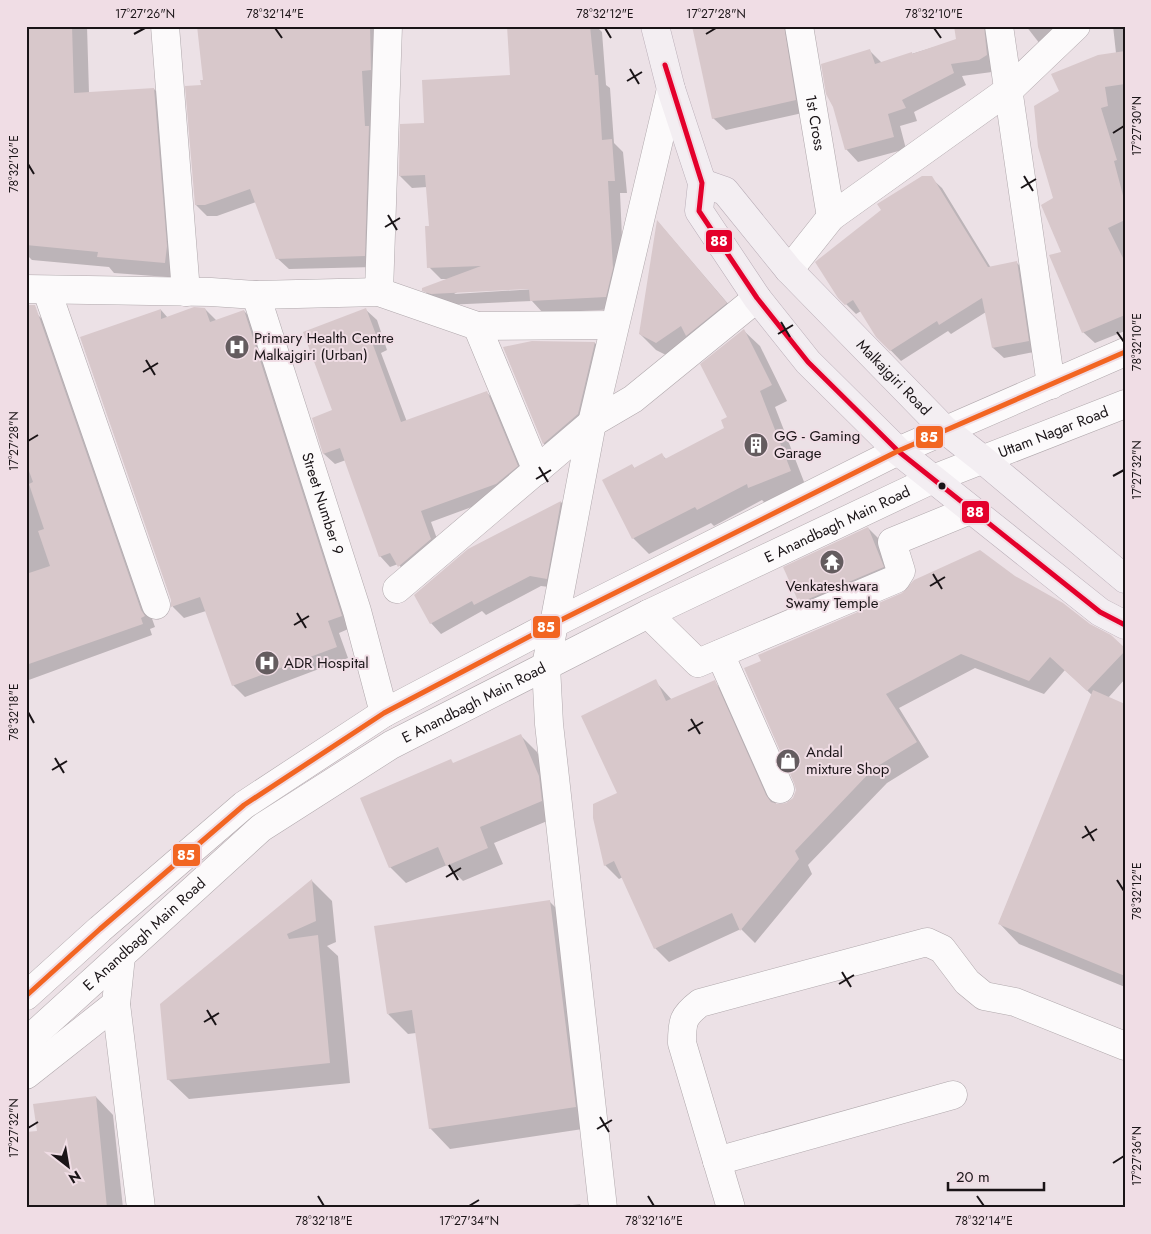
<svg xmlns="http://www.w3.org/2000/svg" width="1151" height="1234" font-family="Jost,sans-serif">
  <rect width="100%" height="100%" fill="#ece1e6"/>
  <g fill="#0003" fill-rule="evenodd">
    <path d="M26,26H87L89,93L154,89L170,105L181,278L114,273L109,267L32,260L26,254Z"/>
    <path d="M198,26H378L375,267L289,269L277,258L256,202L217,216H207L196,205L202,86L205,82Z"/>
    <path d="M508,26H596L602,32L606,85L610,88L614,143L623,152L627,193H620L624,281L618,309L543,313L532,301L445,305L436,303L424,290L448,279H441L429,267L431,227L427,187L412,188L400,176L426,124L512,77ZM535,287L536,289L454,294L459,291Z"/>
    <path d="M704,26H792L807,112L726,130L713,118Z"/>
    <path d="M955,26H996L992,72L962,76L966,85L914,112L917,121L900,126L906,149L858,162L846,149L870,51L882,63L957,40Z"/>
    <path d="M1026,26H1073L1040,44Z"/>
    <path d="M1113,26H1125V331L1095,343L1083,332L1063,253L1054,199L1116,53Z"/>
    <path d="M931,178L942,188L991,268L1017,263L1027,273L1039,351L1004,358L993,348L986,312L951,334L948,331L901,361L877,336L861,311L856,314L839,297Z"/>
    <path d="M658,222L741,319L672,358L656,350L640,334Z"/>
    <path d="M205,309L217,321L244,311L256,323L353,627L339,633L348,658L245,697L233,685L206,611L184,618L173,607L172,600L81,338L161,310L168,318Z"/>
    <path d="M366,310L377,320L387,350L381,353L407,422L486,392L497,402L528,477L507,494L431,522L441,550L410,577L398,564L390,567L380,556L346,460L335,464L324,454L313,419L334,411Z"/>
    <path d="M38,315L48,325L155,627L150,629L152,635L26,681V319Z"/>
    <path d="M744,331L760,346L787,401L775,407L806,487L765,503L762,500L714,526L711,523L649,554L633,538L632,465L635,469L662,455L667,460L726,428Z"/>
    <path d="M595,343L610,359L559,459L544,444L504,348Z"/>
    <path d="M561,502L571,512L557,588L541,586L486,615L482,611L441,634L431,623L469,550Z"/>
    <path d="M868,528L879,539L893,578L811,613L800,602Z"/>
    <path d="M1015,577L1125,650V679L1108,698L1125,705V987L1019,944L999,923L1092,695L1065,670L1044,694L975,668L899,708L929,757L887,783L808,865L812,874L755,943L741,929L669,962L655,948L623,877L619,879L605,865L618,794L655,681L672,700L714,682L728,696L777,806L786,805L794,799L797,790L795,782L745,669Z"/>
    <path d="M521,736L537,752L554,792L557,817L494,843L503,864L463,881L447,865L406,883L390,867L454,764Z"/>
    <path d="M312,881L332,901L336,942L327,946L338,956L350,1083L189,1099L168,1079L162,1004Z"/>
    <path d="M550,902L570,922L596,1127L450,1149L430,1128L416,1033L408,1034L388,1014Z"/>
    <path d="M96,1097L113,1115L123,1208H26L38,1132Z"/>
    <path d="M580,1204L583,1208H550Z"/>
  </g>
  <g fill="#d8c8cb">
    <path d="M26,26H72L74,93L154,88L167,246L165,263L97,257L98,252L26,245Z"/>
    <path d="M197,26H370L371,70L362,71L365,126H369L365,256L276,259L250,189L205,205H195L185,86L201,85L200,80H203Z"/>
    <path d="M507,26H590L595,75H598L602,140L612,139L615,181H608L613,268L606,297L530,301L529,289L431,294L422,291V288L481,266L427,268L425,226H429L425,175L399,176L400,124L424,123L422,80L510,75Z"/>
    <path d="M692,26H784L796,100L712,119Z"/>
    <path d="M954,26H984L987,55L979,60L951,64L954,73L902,100L906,108L888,114L894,137L845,150L833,107L826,94L821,64L870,49L875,64L912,52V54L956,39Z"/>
    <path d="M1125,51V84L1105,87L1108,106L1101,108L1117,160L1114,161L1125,203V220L1108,228L1125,262V315L1082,333L1049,255L1061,252L1041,205L1053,198L1038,147L1034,106L1059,91L1051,74L1098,55Z"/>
    <path d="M922,176H932L988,267L1017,261L1029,341L992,348L982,298L939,325L937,321L890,351L876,337L853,300L845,305L838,298L815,262L881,210L877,204Z"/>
    <path d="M657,220L727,303L686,336L681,326L656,343L639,334Z"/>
    <path d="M26,305H35L141,610L145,616L141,618L143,624L26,665V574L50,566L38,531L44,529L29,484L33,482L26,463Z"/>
    <path d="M194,307L205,308L210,322L244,310L342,616L328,621L337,647L232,686L200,597L171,607V600L80,337L161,309V319Z"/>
    <path d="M366,308L378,340L372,342L401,422L487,391L518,466L496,484L421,511L431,539L398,567L390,553L379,557L340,448L323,454L312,418L332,410L303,332Z"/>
    <path d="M744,329L772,385L760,391L791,471L748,488L747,484L697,510L695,507L632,539L602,480L632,464L634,468L662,453L665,459L724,428L721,420L727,417L700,364Z"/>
    <path d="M532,341L595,342L578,414L543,444L503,347Z"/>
    <path d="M561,501L547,579L530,576L474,605L472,601L430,624L414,595L468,549Z"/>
    <path d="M868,527L884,567L799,603L783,567Z"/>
    <path d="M980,550L1015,576L1063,603L1090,624L1111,635L1125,648V651L1087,691L1050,657L1029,681L961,654L886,694L917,742L873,769L795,851L799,859L740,931L732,913L654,949L614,861L604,866L593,818V804L617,793L581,716L656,679L666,701L715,680L766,795L771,802L778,804L786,803L793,798L796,790L794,783L744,668L761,661L758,655L902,593L914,580Z"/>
    <path d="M1093,690L1125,704V976L998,924Z"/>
    <path d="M521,734L539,776L542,801L480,827L488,848L446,866L438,847L389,868L360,798L451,759L453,763Z"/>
    <path d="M312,879L316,921L287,934L289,939L318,935L330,1063L167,1080L160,1004Z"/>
    <path d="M550,900L576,1107L429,1129L412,1010L387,1014L374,926Z"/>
    <path d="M96,1096L107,1208H26V1132L37,1131L33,1104Z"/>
  </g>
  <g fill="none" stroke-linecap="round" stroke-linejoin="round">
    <defs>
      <g id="minor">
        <path d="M165,26L186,292"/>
        <path id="s1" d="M799,26L831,217"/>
        <path d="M999,26L1051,385"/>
        <path d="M789,270L831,217L1010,89L1076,26"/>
        <path d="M26,289L211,292L256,295L379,292L477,326L614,325"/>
        <path d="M47,291L156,605"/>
        <path d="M379,292L388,26"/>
        <path id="s2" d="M256,295L357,611L384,713"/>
        <path d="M477,326L537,471"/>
        <path d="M397,589L592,423L633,399L757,298"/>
        <path d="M648,614L698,663L896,579L901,571L892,542L970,510"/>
        <path d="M720,654L780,789"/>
        <path d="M121,956L116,1004L141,1208"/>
        <path d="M26,996L100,929L244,805L384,713L555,623L898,451L1125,352"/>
        <path id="s3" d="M26,1042L261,828L391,745L648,614L933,479L1125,404"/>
        <path d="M26,1075L116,1004"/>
        <path d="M717,1161L953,1095"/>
        <path d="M603,1208L549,724L546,666L592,423L671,89"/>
        <path d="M731,1208L682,1043C682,1021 683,1016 700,1003L927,942L942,949L967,982L984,996L1015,1002L1125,1046"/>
      </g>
      <g id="major">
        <path d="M655,26L671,89L702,183L699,211L757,298L808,362L898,451L1100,612L1125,625"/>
        <path id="s4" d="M702,183L725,191L789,270L944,429L982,459L1125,579"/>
      </g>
    </defs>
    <use href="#minor" stroke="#b0a8ac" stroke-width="29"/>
    <use href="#major" stroke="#b9adb7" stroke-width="29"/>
    <use href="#minor" stroke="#fcfafb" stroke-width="28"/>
    <use href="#major" stroke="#f3eef2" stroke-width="28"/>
    <defs>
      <path id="bus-1" d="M665,65L702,183L699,211L757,298L808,362L898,451L1100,612L1125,625"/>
      <path id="bus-2" d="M26,996L100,929L244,805L384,713L555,623L898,451L1125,352"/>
    </defs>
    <use href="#bus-1" stroke="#f0dde5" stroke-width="9"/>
    <use href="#bus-2" stroke="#f0dde5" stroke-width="9"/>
    <use href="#bus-1" stroke="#e4002b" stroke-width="5"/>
    <use href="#bus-2" stroke="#f26522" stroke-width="5"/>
  </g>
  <path fill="none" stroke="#1a1417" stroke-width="2" d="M275,28L282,38M605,28L611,38M934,28L941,38M134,34L145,28M706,34L716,28M630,69L639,84M627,81L642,72M1113,133L1124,126M28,164L34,174M1024,176L1033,191M1021,188L1036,179M388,215L397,230M385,227L400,218M781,322L790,337M1117,332L1124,342M778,334L793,325M146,360L155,375M143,372L158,363M28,441L38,435M539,467L548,482M1113,476L1124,470M536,479L551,470M933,574L942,589M930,586L945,577M297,613L306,628M294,625L309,616M28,712L34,723M691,719L700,734M688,731L703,722M55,758L64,773M52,770L67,761M1085,826L1094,841M1082,838L1097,829M449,865L458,880M446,877L461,868M1117,880L1124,891M842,972L851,987M839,984L854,975M207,1010L216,1025M204,1022L219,1013M600,1117L609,1132M28,1128L38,1122M597,1129L612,1120M1113,1163L1124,1156M318,1196L324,1206M648,1196L654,1206M977,1196L984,1206M469,1206L479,1200"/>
  <defs>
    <symbol id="hospital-disc" viewBox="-11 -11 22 22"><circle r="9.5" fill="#645c5f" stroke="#f0dde5"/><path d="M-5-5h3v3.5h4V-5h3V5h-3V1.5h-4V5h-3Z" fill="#fff"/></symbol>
    <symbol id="building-disc" viewBox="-11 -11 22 22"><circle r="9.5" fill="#645c5f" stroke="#f0dde5"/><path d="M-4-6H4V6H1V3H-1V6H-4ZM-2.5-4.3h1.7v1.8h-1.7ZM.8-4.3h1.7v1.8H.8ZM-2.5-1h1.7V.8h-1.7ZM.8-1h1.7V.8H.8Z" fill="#fff"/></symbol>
    <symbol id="temple-disc" viewBox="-11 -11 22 22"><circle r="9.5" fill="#645c5f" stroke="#f0dde5"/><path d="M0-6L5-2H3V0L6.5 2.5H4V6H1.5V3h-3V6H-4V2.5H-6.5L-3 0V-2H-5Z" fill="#fff"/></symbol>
    <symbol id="shop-disc" viewBox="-11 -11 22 22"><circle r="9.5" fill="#645c5f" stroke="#f0dde5"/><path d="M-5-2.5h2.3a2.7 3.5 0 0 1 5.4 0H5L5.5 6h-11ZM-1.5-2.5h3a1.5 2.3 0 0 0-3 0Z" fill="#fff"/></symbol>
  </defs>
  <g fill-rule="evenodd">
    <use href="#hospital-disc" x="223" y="333" width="28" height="28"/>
    <use href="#building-disc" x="742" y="431" width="28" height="28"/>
    <use href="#temple-disc" x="818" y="548" width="28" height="28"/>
    <use href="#hospital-disc" x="253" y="649" width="28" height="28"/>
    <use href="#shop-disc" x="774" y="747" width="28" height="28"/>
  </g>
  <circle fill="#1a1417" stroke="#f0dde5" stroke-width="2" cx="942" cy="486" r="4.5"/>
  <g text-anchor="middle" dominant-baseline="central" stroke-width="4" stroke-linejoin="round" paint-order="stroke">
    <g font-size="15" fill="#1a1417" stroke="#f0dde5">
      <text stroke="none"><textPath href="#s1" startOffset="98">1st Cross</textPath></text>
      <text stroke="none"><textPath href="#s4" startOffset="276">Malkajgiri Road</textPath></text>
      <text stroke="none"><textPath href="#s3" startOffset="1205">Uttam Nagar Road</textPath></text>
      <text stroke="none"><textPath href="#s2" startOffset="219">Street Number 9</textPath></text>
      <text stroke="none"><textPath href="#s3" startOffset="970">E Anandbagh Main Road</textPath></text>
      <text stroke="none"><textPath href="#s3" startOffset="565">E Anandbagh Main Road</textPath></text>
      <text stroke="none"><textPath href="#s3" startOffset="160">E Anandbagh Main Road</textPath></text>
    </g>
    <g font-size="15" fill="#1a1417" stroke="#f0dde5" text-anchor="start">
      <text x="254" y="338">Primary Health Centre<tspan x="254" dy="17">Malkajgiri (Urban)</tspan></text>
      <text x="774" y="436">GG - Gaming<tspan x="774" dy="17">Garage</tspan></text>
      <text x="832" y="586" text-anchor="middle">Venkateshwara<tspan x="832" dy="17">Swamy Temple</tspan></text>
      <text x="284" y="663">ADR Hospital</text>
      <text x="806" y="752">Andal<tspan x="806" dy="17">mixture Shop</tspan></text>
    </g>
  </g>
  <g stroke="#f0dde5" stroke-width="2">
    <rect x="705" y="229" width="28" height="24" rx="5" fill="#e4002b"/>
    <rect x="915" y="425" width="29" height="24" rx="5" fill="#f26522"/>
    <rect x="961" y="500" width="29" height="24" rx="5" fill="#e4002b"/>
    <rect x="532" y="615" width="29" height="24" rx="5" fill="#f26522"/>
    <rect x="172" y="843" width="29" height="24" rx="5" fill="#f26522"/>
  </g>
  <g font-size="14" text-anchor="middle" font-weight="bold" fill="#fff">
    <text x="719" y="246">88</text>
    <text x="929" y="442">85</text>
    <text x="975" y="517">88</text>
    <text x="546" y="632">85</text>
    <text x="186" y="860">85</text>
  </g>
  <rect width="1151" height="1234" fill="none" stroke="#f0dde5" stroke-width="55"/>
  <g transform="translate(68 1166) rotate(149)" stroke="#f0dde5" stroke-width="4" paint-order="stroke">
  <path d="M0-4L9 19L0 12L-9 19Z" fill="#1a1417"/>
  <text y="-8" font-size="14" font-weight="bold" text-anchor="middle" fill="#1a1417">N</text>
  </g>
  <path d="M948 1182v8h96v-8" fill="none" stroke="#1a1417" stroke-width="2.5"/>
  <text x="956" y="1182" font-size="15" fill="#1a1417" stroke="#f0dde5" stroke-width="4" paint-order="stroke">20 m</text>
  <rect x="28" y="28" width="1096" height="1178" fill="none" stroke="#1a1417" stroke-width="2"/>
  <g font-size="12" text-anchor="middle" fill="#1a1417">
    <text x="145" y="18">17°27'26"N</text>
    <text x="275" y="18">78°32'14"E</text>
    <text x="605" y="18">78°32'12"E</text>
    <text x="716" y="18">17°27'28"N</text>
    <text x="934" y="18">78°32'10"E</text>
    <text transform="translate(1137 126) rotate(-90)" y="4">17°27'30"N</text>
    <text transform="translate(14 164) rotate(-90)" y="4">78°32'16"E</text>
    <text transform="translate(1137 342) rotate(-90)" y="4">78°32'10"E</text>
    <text transform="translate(14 441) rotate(-90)" y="4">17°27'28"N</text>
    <text transform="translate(1137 470) rotate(-90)" y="4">17°27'32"N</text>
    <text transform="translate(14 712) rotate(-90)" y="4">78°32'18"E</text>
    <text transform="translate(1137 891) rotate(-90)" y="4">78°32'12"E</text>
    <text transform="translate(14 1128) rotate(-90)" y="4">17°27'32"N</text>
    <text transform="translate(1137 1156) rotate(-90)" y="4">17°27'36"N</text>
    <text x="324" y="1225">78°32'18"E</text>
    <text x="469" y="1225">17°27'34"N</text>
    <text x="654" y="1225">78°32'16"E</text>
    <text x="984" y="1225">78°32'14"E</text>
  </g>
</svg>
